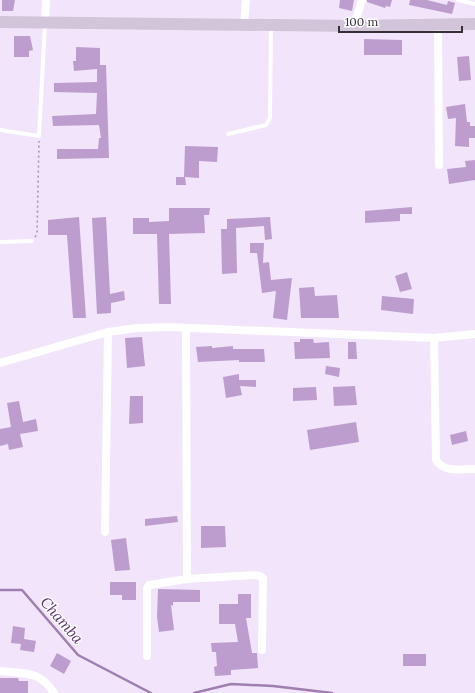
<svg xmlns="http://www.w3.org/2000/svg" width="475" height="693" font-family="Lora,serif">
  <rect width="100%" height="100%" fill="#f2e4fa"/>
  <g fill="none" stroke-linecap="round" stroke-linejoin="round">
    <g stroke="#9e7faf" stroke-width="2.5">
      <path d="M0,590H22L78,655L151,693"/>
      <path d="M194,693L231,684L273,686L332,693"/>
    </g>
  </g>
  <g fill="#bc9dce">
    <path d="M2,0H15L13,11H2Z"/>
    <path d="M340,0H354L352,11L339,8Z"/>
    <path d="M367,0H392L390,7L386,6L385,8L367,2Z"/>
    <path d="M410,0H427L447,5L448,1L455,3L452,14L409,5Z"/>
    <path d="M14,36H30L33,50L29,51V57H14Z"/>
    <path d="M364,39L402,40V55H364Z"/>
    <path d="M76,47L100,48V65H106L109,158L57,159V149H98L99,138H101L99,125L53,126L52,116L96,114L97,93L54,92V83L97,82V69L74,71L73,61H76Z"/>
    <path d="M469,56L471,80L459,81L457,57Z"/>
    <path d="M465,104L467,122H470V126H475V138H469V147L455,146L456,118L448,119L446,107Z"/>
    <path d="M185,146L218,147L217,162L199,161V178L185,177L186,185H176V177H184Z"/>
    <path d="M475,160V180L449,184L447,169L466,167L465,161Z"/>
    <path d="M412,207V214H400V221L365,223V211Z"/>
    <path d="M169,208H210L209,215H204L205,233L169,234L171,304H159L157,234H133V218H149V222L169,221Z"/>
    <path d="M79,217L86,318H73L67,235H48V220Z"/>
    <path d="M106,217L110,294L124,291L125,300L111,303V313L97,314L92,218Z"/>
    <path d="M270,217L272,239L265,240L264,226L236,228L237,273L222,274L221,229H227V219Z"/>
    <path d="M250,243H264L263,263L269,262L271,280L292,278L287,320L273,318L276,291L262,293L257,253H250Z"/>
    <path d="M407,272L412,289L400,292L395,276Z"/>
    <path d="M314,287L315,296L337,295L339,318H301L299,288Z"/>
    <path d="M382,296L414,299L413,314L381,310Z"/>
    <path d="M142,337L145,366L127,368L125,338Z"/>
    <path d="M300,339H313L314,343L329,342L330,358L295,359L294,342H300Z"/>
    <path d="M348,342H356L357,359H348Z"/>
    <path d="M212,346V348L233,346V349H264L265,362H239V360L198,362L196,347Z"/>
    <path d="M326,366L340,368L339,377L325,374Z"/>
    <path d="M239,374V380H256V387L240,386L242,395L226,398L223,377Z"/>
    <path d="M355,386L357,405L334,406L333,387Z"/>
    <path d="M316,387L317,400L293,401V388Z"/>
    <path d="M130,396H143V423L129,424Z"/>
    <path d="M19,401L23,422L36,419L38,431L20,434L23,447L9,450L8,444L0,446V429L11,427L7,403Z"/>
    <path d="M356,422L359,442L310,450L307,430Z"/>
    <path d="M466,431L468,441L452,445L450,435Z"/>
    <path d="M177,516L178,522L145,526V519Z"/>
    <path d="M201,526H225L226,547L201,548Z"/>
    <path d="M126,538L130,570L115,571L111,540Z"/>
    <path d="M110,582H136V600H122V595H110Z"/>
    <path d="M158,589L200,590V602H173V606L171,605L174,630L159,632L157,617Z"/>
    <path d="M238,594H251V618H246L252,653H257L258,668L231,670V675L215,676L214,667L217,666L216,652H212L211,643L238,642L235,624H219V604H238Z"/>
    <path d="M13,626L25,628L24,639L36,641L34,652L20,650L21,644L11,643Z"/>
    <path d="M57,653L71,661L64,674L50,666Z"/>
    <rect x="403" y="654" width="23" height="12"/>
    <path d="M0,678H18L19,681H28V693H0Z"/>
  </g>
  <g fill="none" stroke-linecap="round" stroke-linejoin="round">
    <path stroke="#9f95a5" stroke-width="1.5" stroke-dasharray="2 3" stroke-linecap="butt" d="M35,237L37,234L39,141"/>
    <g stroke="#fff" stroke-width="4">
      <path d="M458,0L475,4"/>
      <path d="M0,130L39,136L45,24"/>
      <path d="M228,134L266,125L270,118L271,26"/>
      <path d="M0,242L32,241"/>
    </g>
    <g stroke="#fff" stroke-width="8">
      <path d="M45,23L46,0"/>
      <path d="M244,24L246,0"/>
      <path d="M438,24L439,165"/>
      <path d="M354,26L362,0"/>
      <path d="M186,328L187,579"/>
      <path d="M434,338L436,460C444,473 461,469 475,469"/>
      <path d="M0,363L108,332L137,328L168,327L434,338L475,334"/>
      <path d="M105,532L108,332"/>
      <path d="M147,656V588L149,585L187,579L254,575L260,576L263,578L262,650"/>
      <path d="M0,671C25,674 39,670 54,693"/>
    </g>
    <path stroke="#d2c5da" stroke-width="12" d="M0,22L354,26L475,24"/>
  </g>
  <g text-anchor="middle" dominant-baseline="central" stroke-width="3" stroke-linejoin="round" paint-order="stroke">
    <g font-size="15" font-style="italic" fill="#5a326f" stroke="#fff">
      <text transform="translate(62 620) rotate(49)">Chamba</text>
    </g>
  </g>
  <path d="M339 26v6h123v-6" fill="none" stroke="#353038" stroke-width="2"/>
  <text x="345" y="26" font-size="12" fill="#353038" stroke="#ffffff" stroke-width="3" paint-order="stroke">100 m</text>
</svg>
